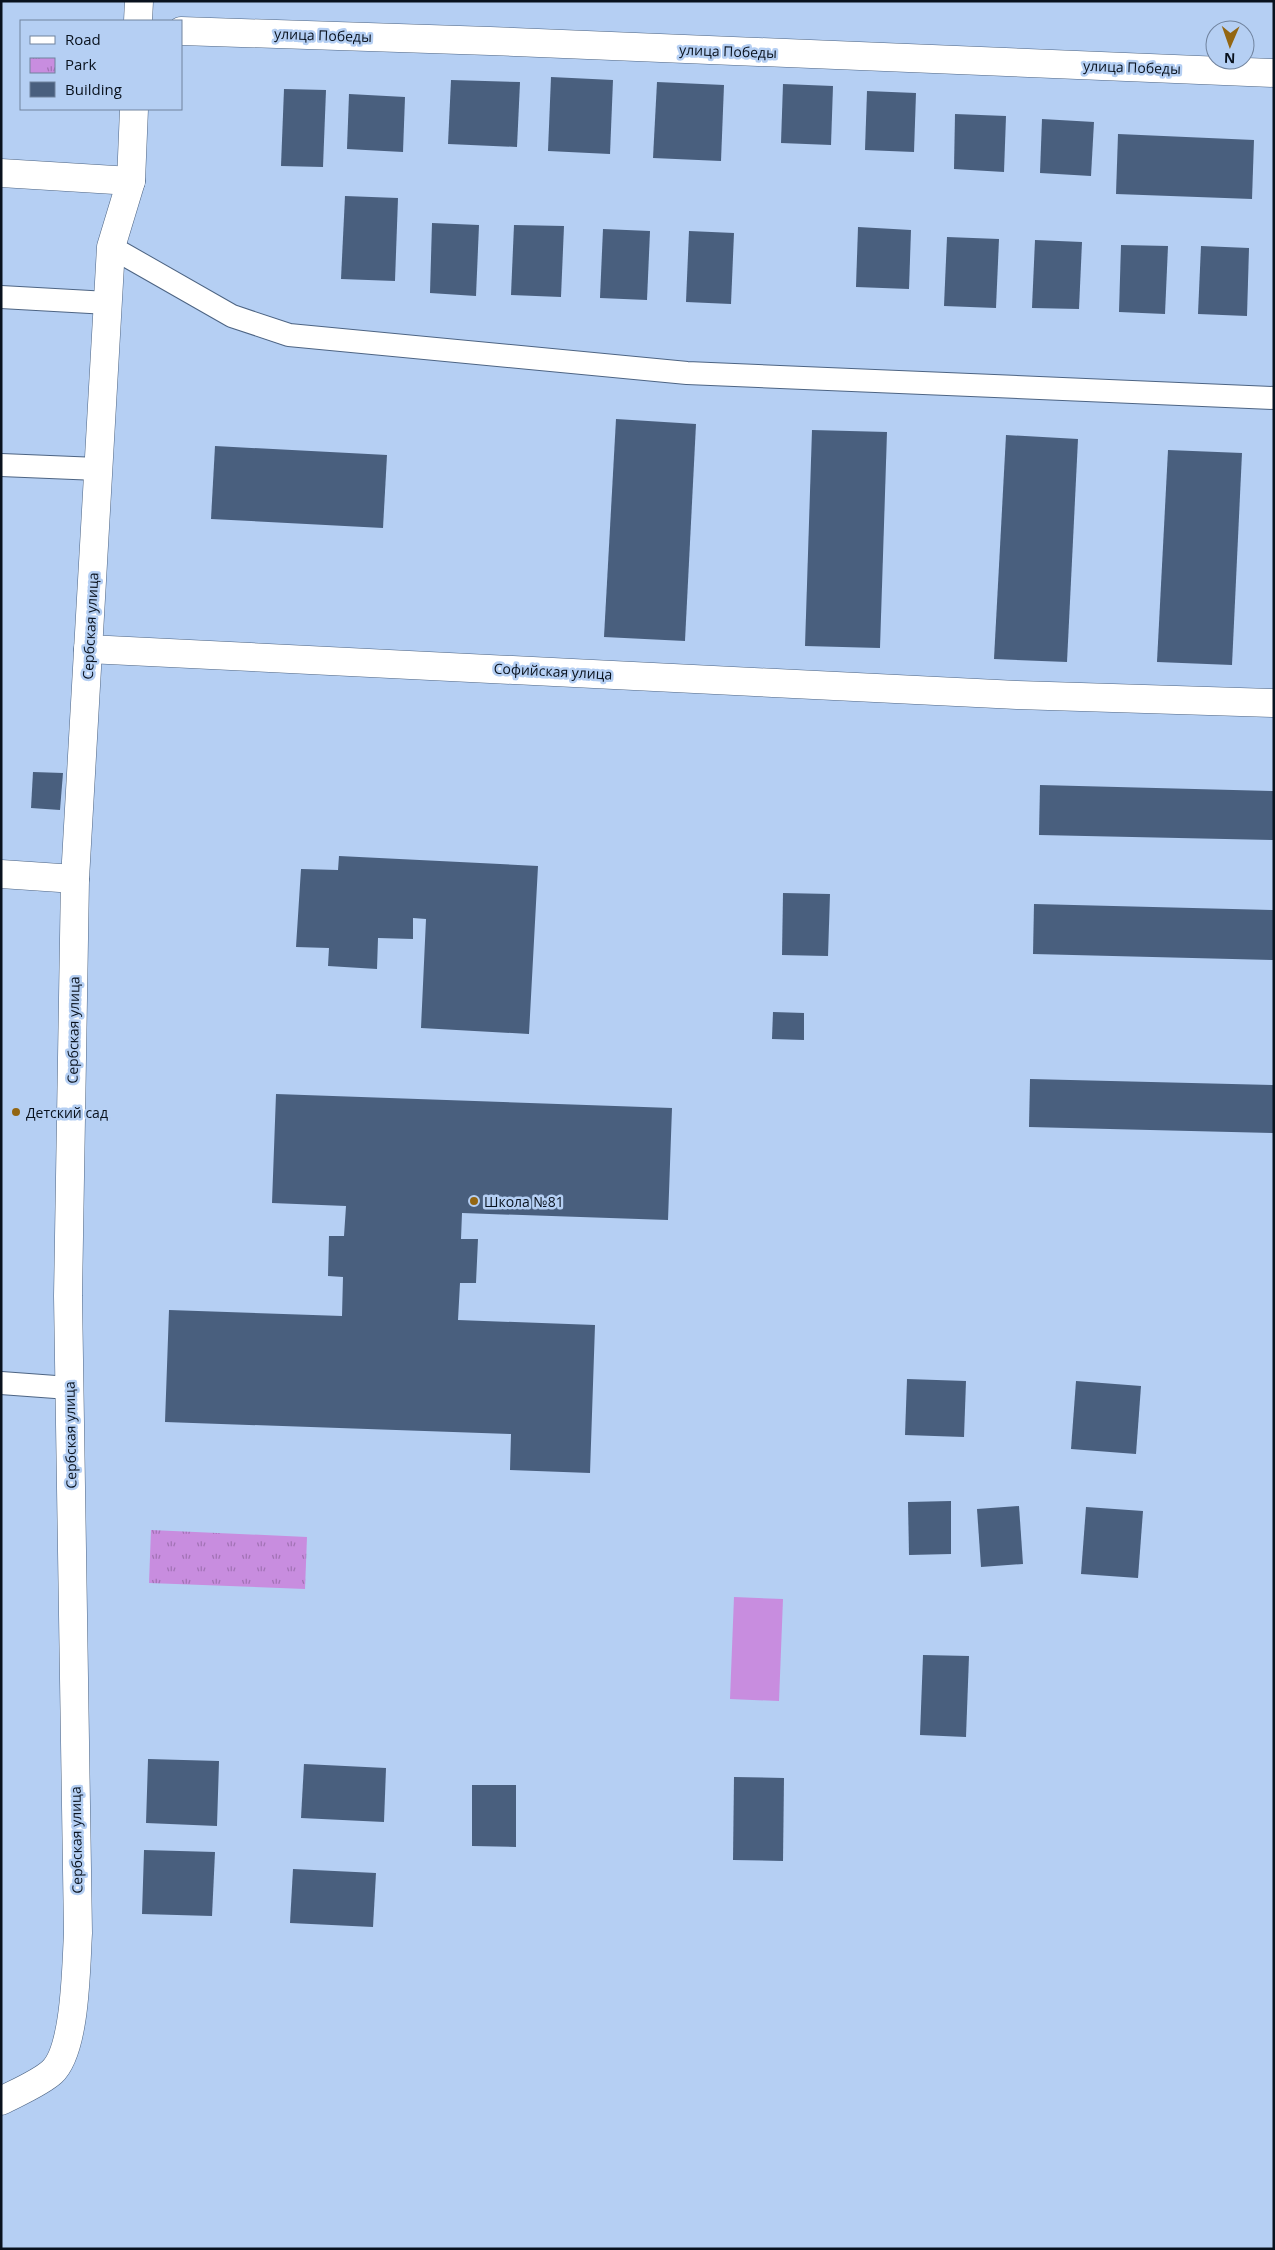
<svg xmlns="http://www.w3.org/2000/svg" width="1275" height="2250" font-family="'Open Sans',sans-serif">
  <defs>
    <pattern id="park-tufts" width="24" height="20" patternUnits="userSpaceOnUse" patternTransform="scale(1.25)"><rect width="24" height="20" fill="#c88ddf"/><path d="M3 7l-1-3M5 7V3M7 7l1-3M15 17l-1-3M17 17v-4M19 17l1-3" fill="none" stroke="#a172b4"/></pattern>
  </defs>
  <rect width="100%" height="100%" fill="#b5cff3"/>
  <path fill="url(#park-tufts)" d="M151,1530L307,1537L305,1589L149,1583Z"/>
  <path fill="#c88ddf" d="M734,1597L783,1599L779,1701L730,1699Z"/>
  <g fill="#495f7e">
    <path d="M551,77L613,80L610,154L548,151Z"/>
    <path d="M451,80L520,82L517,147L448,144Z"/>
    <path d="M657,82L724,85L721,161L653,158Z"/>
    <path d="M783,84L833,86L831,145L781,143Z"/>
    <path d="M284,89L326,90L323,167L281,166Z"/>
    <path d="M867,91L916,93L914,152L865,150Z"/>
    <path d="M349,94L405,97L403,152L347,149Z"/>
    <path d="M955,114L1006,116L1004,172L954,169Z"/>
    <path d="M1042,119L1094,122L1091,176L1040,173Z"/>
    <path d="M1118,134L1254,140L1252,199L1116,194Z"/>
    <path d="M345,196L398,198L395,281L341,279Z"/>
    <path d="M432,223L479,225L476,296L430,293Z"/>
    <path d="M514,225L564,226L561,297L511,295Z"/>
    <path d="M858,227L911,230L909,289L856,287Z"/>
    <path d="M603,229L650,231L647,300L600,298Z"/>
    <path d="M689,231L734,233L731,304L686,302Z"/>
    <path d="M947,237L999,239L996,308L944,306Z"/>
    <path d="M1035,240L1082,242L1079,309L1032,308Z"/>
    <path d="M1121,245L1168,246L1165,314L1119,312Z"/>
    <path d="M1201,246L1249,248L1247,316L1198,314Z"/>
    <path d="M616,419L696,424L685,641L604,637Z"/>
    <path d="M812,430L887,432L880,648L805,646Z"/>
    <path d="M1006,435L1078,439L1067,662L994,659Z"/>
    <path d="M215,446L387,455L383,528L211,519Z"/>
    <path d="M1168,450L1242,453L1232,665L1157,662Z"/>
    <path d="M33,772L63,773L60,810L31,808Z"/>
    <path d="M1040,785L1274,791V840L1039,835Z"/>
    <path d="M339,856L538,866L529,1034L421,1028L426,919L413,918V939L378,938L377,969L328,966L329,948L296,947L301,869L338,870Z"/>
    <path d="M783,893L830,894L828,956L782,955Z"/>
    <path d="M1034,904L1274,910V960L1033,954Z"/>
    <path d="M773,1012L804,1013V1040L772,1039Z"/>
    <path d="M1030,1079L1274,1085V1133L1029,1127Z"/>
    <path d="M276,1094L672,1108L668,1220L462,1213L461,1239H478L476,1283H460L458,1320L595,1325L590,1473L510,1470L511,1434L165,1422L169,1310L342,1316L343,1277L328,1276L329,1236H344L346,1206L272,1203Z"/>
    <path d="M907,1379L966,1381L964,1437L905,1435Z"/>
    <path d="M1076,1381L1141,1386L1136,1454L1071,1449Z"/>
    <path d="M951,1501V1554L909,1555L908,1502Z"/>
    <path d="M1019,1506L1023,1564L981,1567L977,1509Z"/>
    <path d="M1086,1507L1143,1511L1138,1578L1081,1574Z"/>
    <path d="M923,1655L969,1656L966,1737L920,1735Z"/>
    <path d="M148,1759L219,1761L217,1826L146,1823Z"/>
    <path d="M304,1764L386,1768L384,1822L301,1818Z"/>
    <path d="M734,1777L784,1778L783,1861L733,1860Z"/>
    <path d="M472,1785H516V1847L472,1846Z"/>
    <path d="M144,1850L215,1852L212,1916L142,1914Z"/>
    <path d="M293,1869L376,1873L373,1927L290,1923Z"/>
  </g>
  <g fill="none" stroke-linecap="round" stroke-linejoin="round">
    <defs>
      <g id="lane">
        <path d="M111,247L232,316L289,335L687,373L1274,398"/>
        <path d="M1,297L108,303"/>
        <path d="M1,465L98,469"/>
        <path d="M1,1383L69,1388"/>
      </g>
      <g id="street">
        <path d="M138,21L139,1"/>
        <path d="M181,31L490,41L1274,73"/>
        <path d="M88,649L1017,695L1274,703"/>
        <path d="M1,874L75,879"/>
        <path d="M1,2101C16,2093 40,2083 52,2072C76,2050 76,1965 78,1933L68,1296L75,879L111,247L131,181L134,109"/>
      </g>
      <path id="secondary" d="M1,173L131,181"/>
    </defs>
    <use href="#lane" stroke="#4d6483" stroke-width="24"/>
    <use href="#street" stroke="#4d6483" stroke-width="29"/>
    <use href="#secondary" stroke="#4d6483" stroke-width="29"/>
    <use href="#lane" stroke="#fff" stroke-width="22"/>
    <use href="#street" stroke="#fff" stroke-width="28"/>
    <use href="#secondary" stroke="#fff" stroke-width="28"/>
  </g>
  <g fill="#936612" stroke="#b5cff3" stroke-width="2">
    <circle cx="16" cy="1112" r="5"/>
    <circle cx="474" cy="1201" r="5"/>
  </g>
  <g text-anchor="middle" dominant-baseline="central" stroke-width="5" stroke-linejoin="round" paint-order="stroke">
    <g font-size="14" fill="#09121e" stroke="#b5cff3">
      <text transform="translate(323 35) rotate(2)">улица Победы</text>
      <text transform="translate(728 51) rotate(2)">улица Победы</text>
      <text transform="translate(1132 67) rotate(2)">улица Победы</text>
      <text transform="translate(90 626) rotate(-87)">Сербская улица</text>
      <text transform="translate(553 671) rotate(3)">Софийская улица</text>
      <text transform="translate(73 1030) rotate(-89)">Сербская улица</text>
      <text transform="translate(70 1435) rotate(-91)">Сербская улица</text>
      <text transform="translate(76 1840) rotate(-91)">Сербская улица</text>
    </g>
    <g font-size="14" fill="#09121e" stroke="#b5cff3" text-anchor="start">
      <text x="26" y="1112">Детский сад</text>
      <text x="484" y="1201">Школа №81</text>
    </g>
  </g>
  <rect width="1275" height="2250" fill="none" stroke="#09121e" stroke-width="5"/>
  <rect x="20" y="20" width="162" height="90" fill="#b5cff3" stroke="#70839e"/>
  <rect x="30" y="36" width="25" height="8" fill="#ffffff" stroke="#70839e"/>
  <text x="65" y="45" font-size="15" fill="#09121e">Road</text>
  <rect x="30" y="58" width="25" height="15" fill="url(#park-tufts)" stroke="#70839e"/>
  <text x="65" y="70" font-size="15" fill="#09121e">Park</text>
  <rect x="30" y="82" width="25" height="15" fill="#495f7e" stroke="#70839e"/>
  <text x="65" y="95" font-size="15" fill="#09121e">Building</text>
  <g transform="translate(1230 45) rotate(182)"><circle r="24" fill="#b5cff3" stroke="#70839e"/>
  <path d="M0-4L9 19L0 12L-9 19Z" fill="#936612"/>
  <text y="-8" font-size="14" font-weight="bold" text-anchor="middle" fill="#09121e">N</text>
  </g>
</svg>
